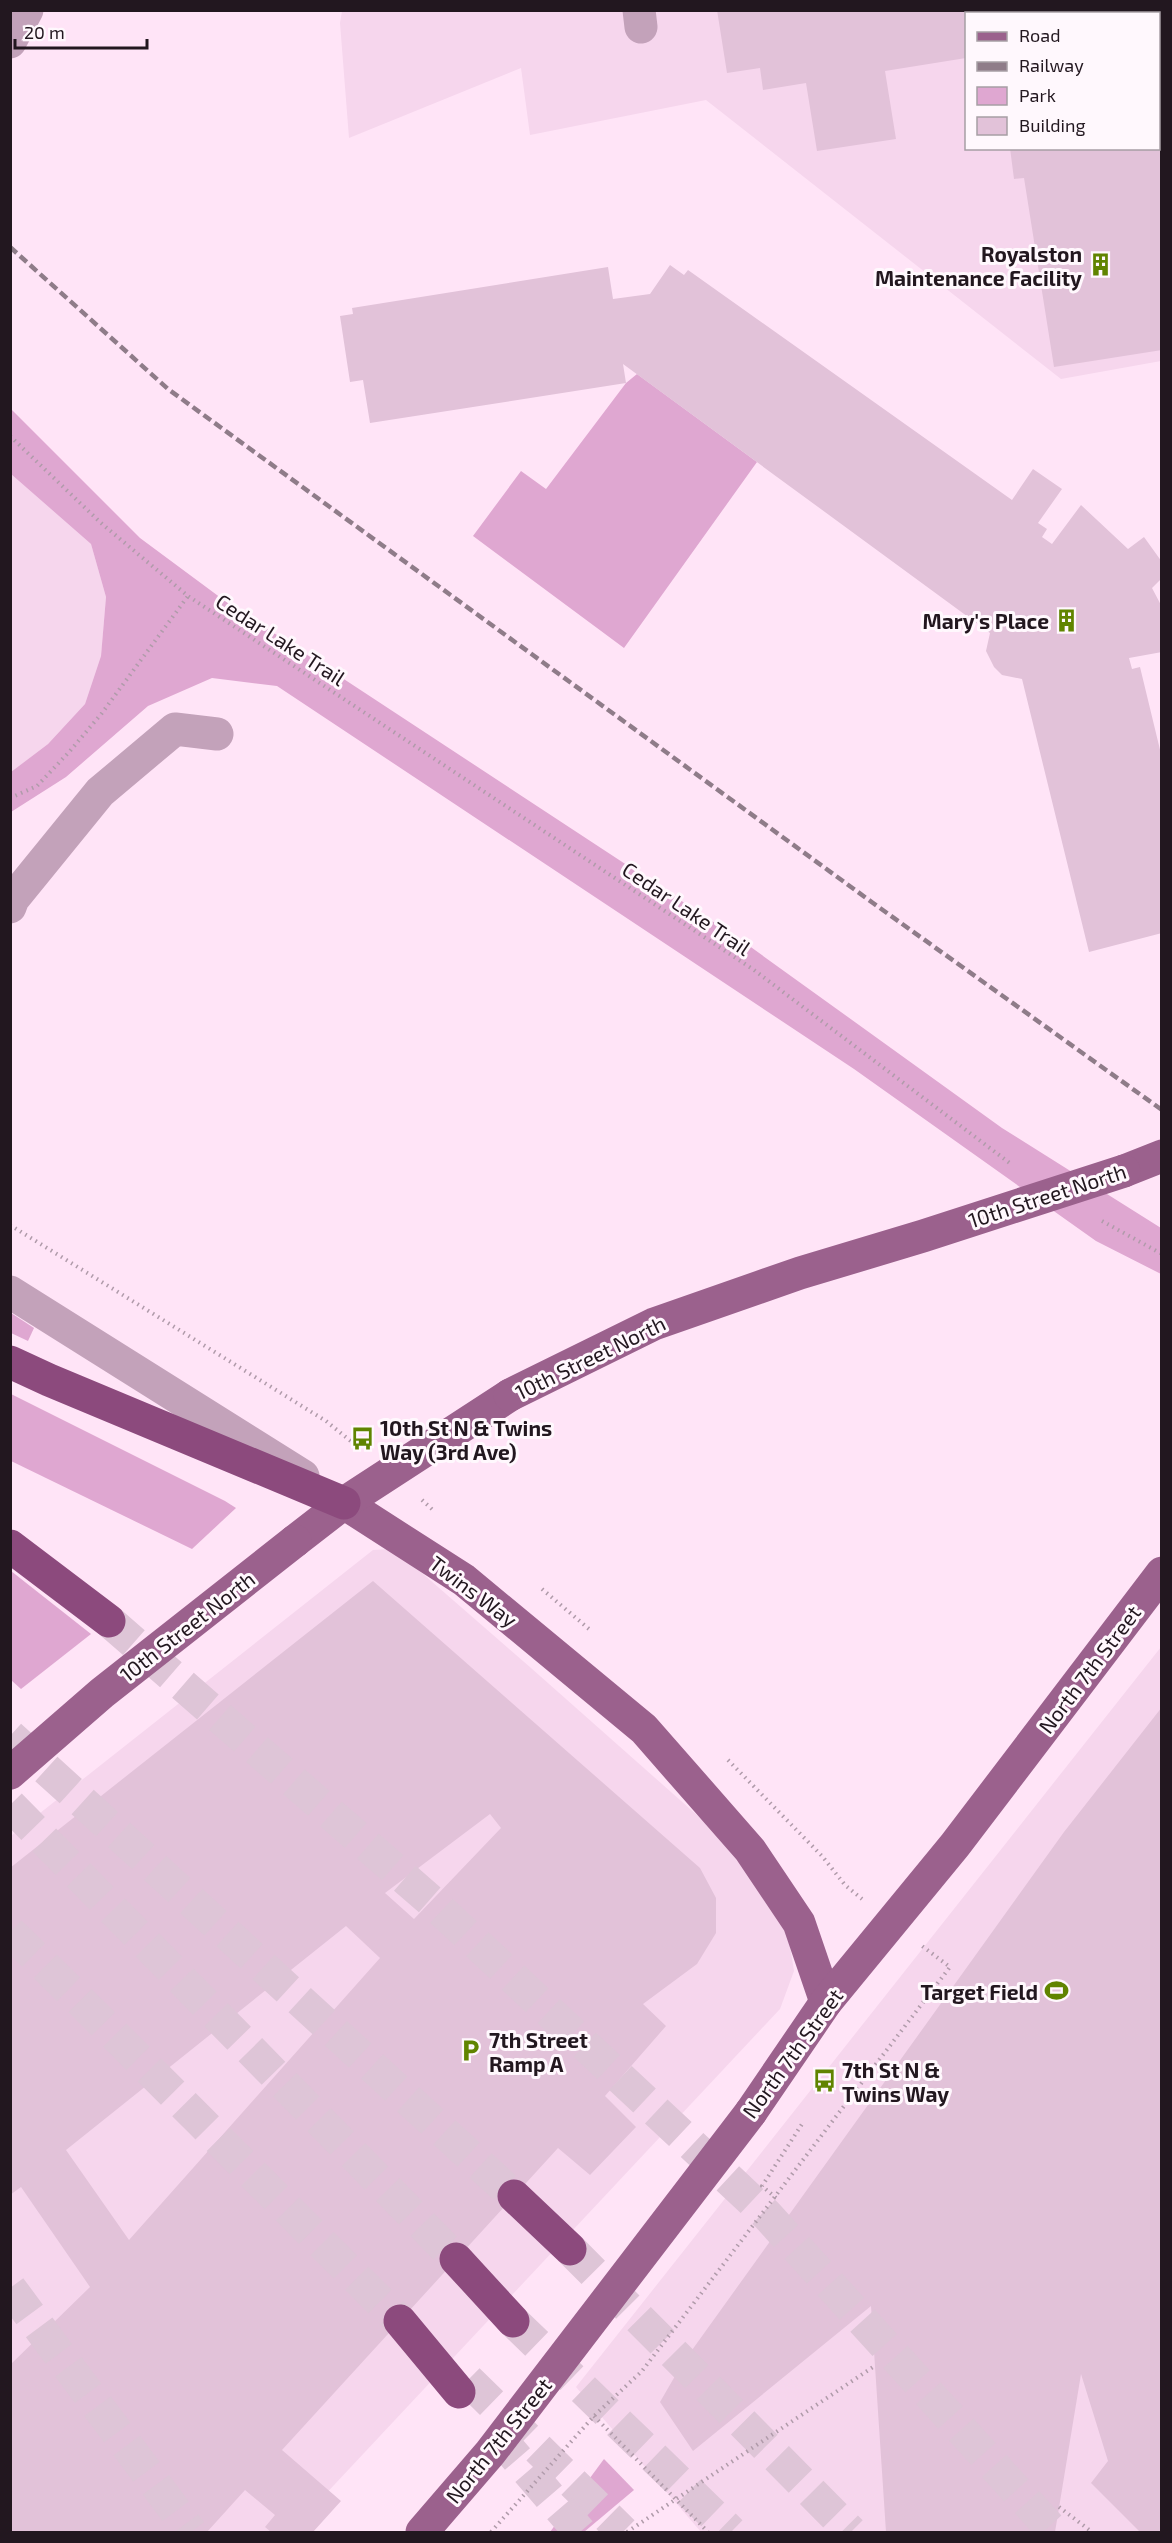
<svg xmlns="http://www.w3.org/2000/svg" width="1172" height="2543" font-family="'Exo 2',sans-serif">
  <rect width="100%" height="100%" fill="#ffe4f7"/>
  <g fill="#f6d6ed" fill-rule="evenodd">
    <path d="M342,11H1161V361L1061,379L706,100L530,135L521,68L349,138L340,23ZM966,14H1158V148H966Z"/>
    <path d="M11,474L91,544L106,597L101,656L85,704L48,744L11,772Z"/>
    <path d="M389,1549L407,1560L531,1668L759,1870L787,1927L794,1971L780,2009L290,2532H11V1836L373,1550Z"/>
    <path d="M1161,1647V2532H701L576,2387Z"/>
  </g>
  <g fill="#dfa7d1">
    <path d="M637,374L757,462L624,648L473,536L521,471L546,489L626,383Z"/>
    <path d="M10,408L140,538L225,601L741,940L1002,1128L1161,1228V1274L1096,1241L854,1069L277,686L212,678L148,706L66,777L11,812V772L48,744L85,704L101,656L106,597L91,544L11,474Z"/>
    <path d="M11,1313L34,1328L28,1341L11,1333Z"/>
    <path d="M11,1394L225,1501L236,1508L192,1549L11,1461Z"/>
    <path d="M11,1571L91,1634L21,1689L11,1680Z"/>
    <path d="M604,2459L634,2490L584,2532H550Z"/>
  </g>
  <g fill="#e2c2d9" fill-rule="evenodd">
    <path d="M717,10H1162V350L1054,367L1024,178L1014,179L1010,148H1158V14H966V58L885,71L896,139L817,151L806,83L763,90L760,68L727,73Z"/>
    <path d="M670,265L684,275L688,270L1012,500L1033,469L1062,489L1038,523L1047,529L1042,537L1052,544L1081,505L1128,549L1144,537L1162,562V578L1152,588L1162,607V652L1129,658L1132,669L1140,667L1162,758V933L1089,952L1022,679L1002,675L994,667L986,651L990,633L623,364L626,383L370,423L363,380L350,382L340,316L353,314L352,308L608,267L613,299L650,294Z"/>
    <path d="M373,1581L700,1868L716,1898V1933L697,1964L643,2004L666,2026L605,2096L636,2127L590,2175L558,2148L282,2450L341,2501L313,2532H271L265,2527L275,2515L245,2490L207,2532H10V2365L90,2287L21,2187L10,2195V1868ZM490,1814L501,1828L414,1919L385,1893ZM346,1926L380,1958L129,2240L66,2150Z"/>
    <path d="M1162,1707V2532H1140L1091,2483L1108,2461L1081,2374L1055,2532H886L871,2306L693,2451L660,2402L682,2364L1064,1832Z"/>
  </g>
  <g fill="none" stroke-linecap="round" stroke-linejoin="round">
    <g stroke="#dec5d7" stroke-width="33" stroke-dasharray="33 16" stroke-linecap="butt">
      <path d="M109,1621L431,1901L767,2215L1054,2532"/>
      <path d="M10,1736C179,1889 346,2043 514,2196"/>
      <path d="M10,1805L456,2259"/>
      <path d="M10,1932C142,2060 269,2192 400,2321"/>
      <path d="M570,2249L851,2532"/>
      <path d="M10,2288L191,2532"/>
      <path d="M513,2321L731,2532"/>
      <path d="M468,2380L623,2532"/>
      <path d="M496,2434L580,2532"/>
    </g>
    <g stroke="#b09baa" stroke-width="4" stroke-dasharray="1.5 4.5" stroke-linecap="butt">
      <path d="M10,436L101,523L188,596L754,970L1011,1164"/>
      <path d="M10,798L37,786L70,751L102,713L188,596"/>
      <path d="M1102,1221L1162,1254"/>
      <path d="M10,1225L326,1421L358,1447"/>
      <path d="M422,1500L434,1511"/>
      <path d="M542,1589L589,1629"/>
      <path d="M728,1760L822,1856L845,1885L862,1899"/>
      <path d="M776,2198L762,2186L804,2121"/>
      <path d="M594,2416L708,2532"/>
      <path d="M1059,2507L1092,2532"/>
      <path d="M491,2532L594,2416L642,2371L950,1967L922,1946"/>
      <path d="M627,2532L876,2365"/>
    </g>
    <g stroke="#c3a2ba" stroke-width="33">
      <path d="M639,10L641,27"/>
      <path d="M10,42L27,10"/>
      <path d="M10,907L13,899L100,792L175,729L217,734"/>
      <path d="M10,1292L303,1476"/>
    </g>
    <g stroke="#9b618d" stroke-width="33">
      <path d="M1124,1171L1162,1156"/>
      <path d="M344,1503L464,1580L644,1729L750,1850L799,1923L826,2002"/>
      <path d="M295,1541L344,1503L510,1395"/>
      <path d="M751,2112L826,2002L955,1845L1162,1573"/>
    </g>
    <g stroke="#8c4a7d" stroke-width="33">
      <path d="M10,1362L49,1380L344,1503"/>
      <path d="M10,1546L109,1621"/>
      <path d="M514,2196L570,2249"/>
      <path d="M456,2259L513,2321"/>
      <path d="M400,2321L459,2392"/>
    </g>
    <path stroke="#8f7c89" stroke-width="4.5" stroke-dasharray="9 4.5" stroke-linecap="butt" d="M10,247L168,389L873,903L1162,1110"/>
    <g stroke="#9b618d" stroke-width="33">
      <path d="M510,1395L654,1324L800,1273L923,1236L1124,1171"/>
      <path d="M10,1773L102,1693L295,1541"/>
      <path d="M422,2532L490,2453L751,2112"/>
    </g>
  </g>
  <defs>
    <symbol id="building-bare" viewBox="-9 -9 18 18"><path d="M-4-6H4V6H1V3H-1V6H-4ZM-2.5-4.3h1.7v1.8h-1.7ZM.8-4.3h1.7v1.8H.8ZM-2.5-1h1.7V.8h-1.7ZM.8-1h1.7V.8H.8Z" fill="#608400" stroke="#fff8fd" stroke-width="2.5" paint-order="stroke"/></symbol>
    <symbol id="bus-bare" viewBox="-9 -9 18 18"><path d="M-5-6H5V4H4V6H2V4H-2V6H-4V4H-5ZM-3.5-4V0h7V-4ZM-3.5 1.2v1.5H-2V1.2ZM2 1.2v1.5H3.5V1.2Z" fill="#608400" stroke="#fff8fd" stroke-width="2.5" paint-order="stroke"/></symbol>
    <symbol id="stadium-bare" viewBox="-9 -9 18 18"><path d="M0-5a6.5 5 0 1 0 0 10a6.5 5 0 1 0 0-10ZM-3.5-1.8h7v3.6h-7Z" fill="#608400" stroke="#fff8fd" stroke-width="2.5" paint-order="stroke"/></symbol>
    <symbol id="parking-bare" viewBox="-9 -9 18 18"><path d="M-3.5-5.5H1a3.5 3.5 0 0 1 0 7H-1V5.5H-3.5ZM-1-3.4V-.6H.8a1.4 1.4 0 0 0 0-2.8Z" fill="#608400" stroke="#fff8fd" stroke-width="2.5" paint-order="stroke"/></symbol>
  </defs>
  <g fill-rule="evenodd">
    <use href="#building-bare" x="1084" y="248" width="33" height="33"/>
    <use href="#building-bare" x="1050" y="604" width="33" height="33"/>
    <use href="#bus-bare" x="346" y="1422" width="33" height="33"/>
    <use href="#stadium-bare" x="1040" y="1974" width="33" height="33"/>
    <use href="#parking-bare" x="454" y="2034" width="33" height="33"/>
    <use href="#bus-bare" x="808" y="2064" width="33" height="33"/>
  </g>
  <g text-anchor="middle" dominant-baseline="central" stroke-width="6" stroke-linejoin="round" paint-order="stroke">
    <g font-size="21" font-weight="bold" fill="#22171f" stroke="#fff8fd" text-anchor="end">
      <text x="1082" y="253">Royalston<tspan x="1082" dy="24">Maintenance Facility</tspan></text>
      <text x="1049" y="620">Mary's Place</text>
      <text x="380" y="1427" text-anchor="start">10th St N &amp; Twins<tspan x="380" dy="24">Way (3rd Ave)</tspan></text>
      <text x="1038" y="1991">Target Field</text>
      <text x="489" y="2039" text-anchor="start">7th Street<tspan x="489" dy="24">Ramp A</tspan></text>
      <text x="842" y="2069" text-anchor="start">7th St N &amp;<tspan x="842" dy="24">Twins Way</tspan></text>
    </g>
    <g font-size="21" fill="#22171f" stroke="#fff8fd">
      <text transform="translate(281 639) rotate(33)">Cedar Lake Trail</text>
      <text transform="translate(687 908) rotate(34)">Cedar Lake Trail</text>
      <text transform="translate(1047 1195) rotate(-18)">10th Street North</text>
      <text transform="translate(590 1357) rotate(-26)">10th Street North</text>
      <text transform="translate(474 1591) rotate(37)">Twins Way</text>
      <text transform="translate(187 1626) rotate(-38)">10th Street North</text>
      <text transform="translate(1089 1669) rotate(-53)">North 7th Street</text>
      <text transform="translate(792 2053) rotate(-54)">North 7th Street</text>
      <text transform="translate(498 2440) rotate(-51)">North 7th Street</text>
    </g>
  </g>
  <rect width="1172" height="2543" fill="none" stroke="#22171f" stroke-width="24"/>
  <rect x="965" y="12" width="195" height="138" fill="#fff8fd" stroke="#a79ea4" stroke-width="1.5"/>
  <rect x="977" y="32" width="30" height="9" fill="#9b618d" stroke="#a79ea4" stroke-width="1.5"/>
  <text x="1019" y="42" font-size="18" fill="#22171f">Road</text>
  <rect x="977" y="62" width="30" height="9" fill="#8f7c89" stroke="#a79ea4" stroke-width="1.5"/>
  <text x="1019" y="72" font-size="18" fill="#22171f">Railway</text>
  <rect x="977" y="87" width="30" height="18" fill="#dfa7d1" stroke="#a79ea4" stroke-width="1.5"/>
  <text x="1019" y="102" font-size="18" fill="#22171f">Park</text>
  <rect x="977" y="117" width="30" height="18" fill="#e2c2d9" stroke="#a79ea4" stroke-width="1.5"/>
  <text x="1019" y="132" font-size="18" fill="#22171f">Building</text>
  <path d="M15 39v9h132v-9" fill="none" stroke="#22171f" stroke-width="3"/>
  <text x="24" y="39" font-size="18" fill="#22171f" stroke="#fff8fd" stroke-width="4.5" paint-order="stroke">20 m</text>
</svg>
